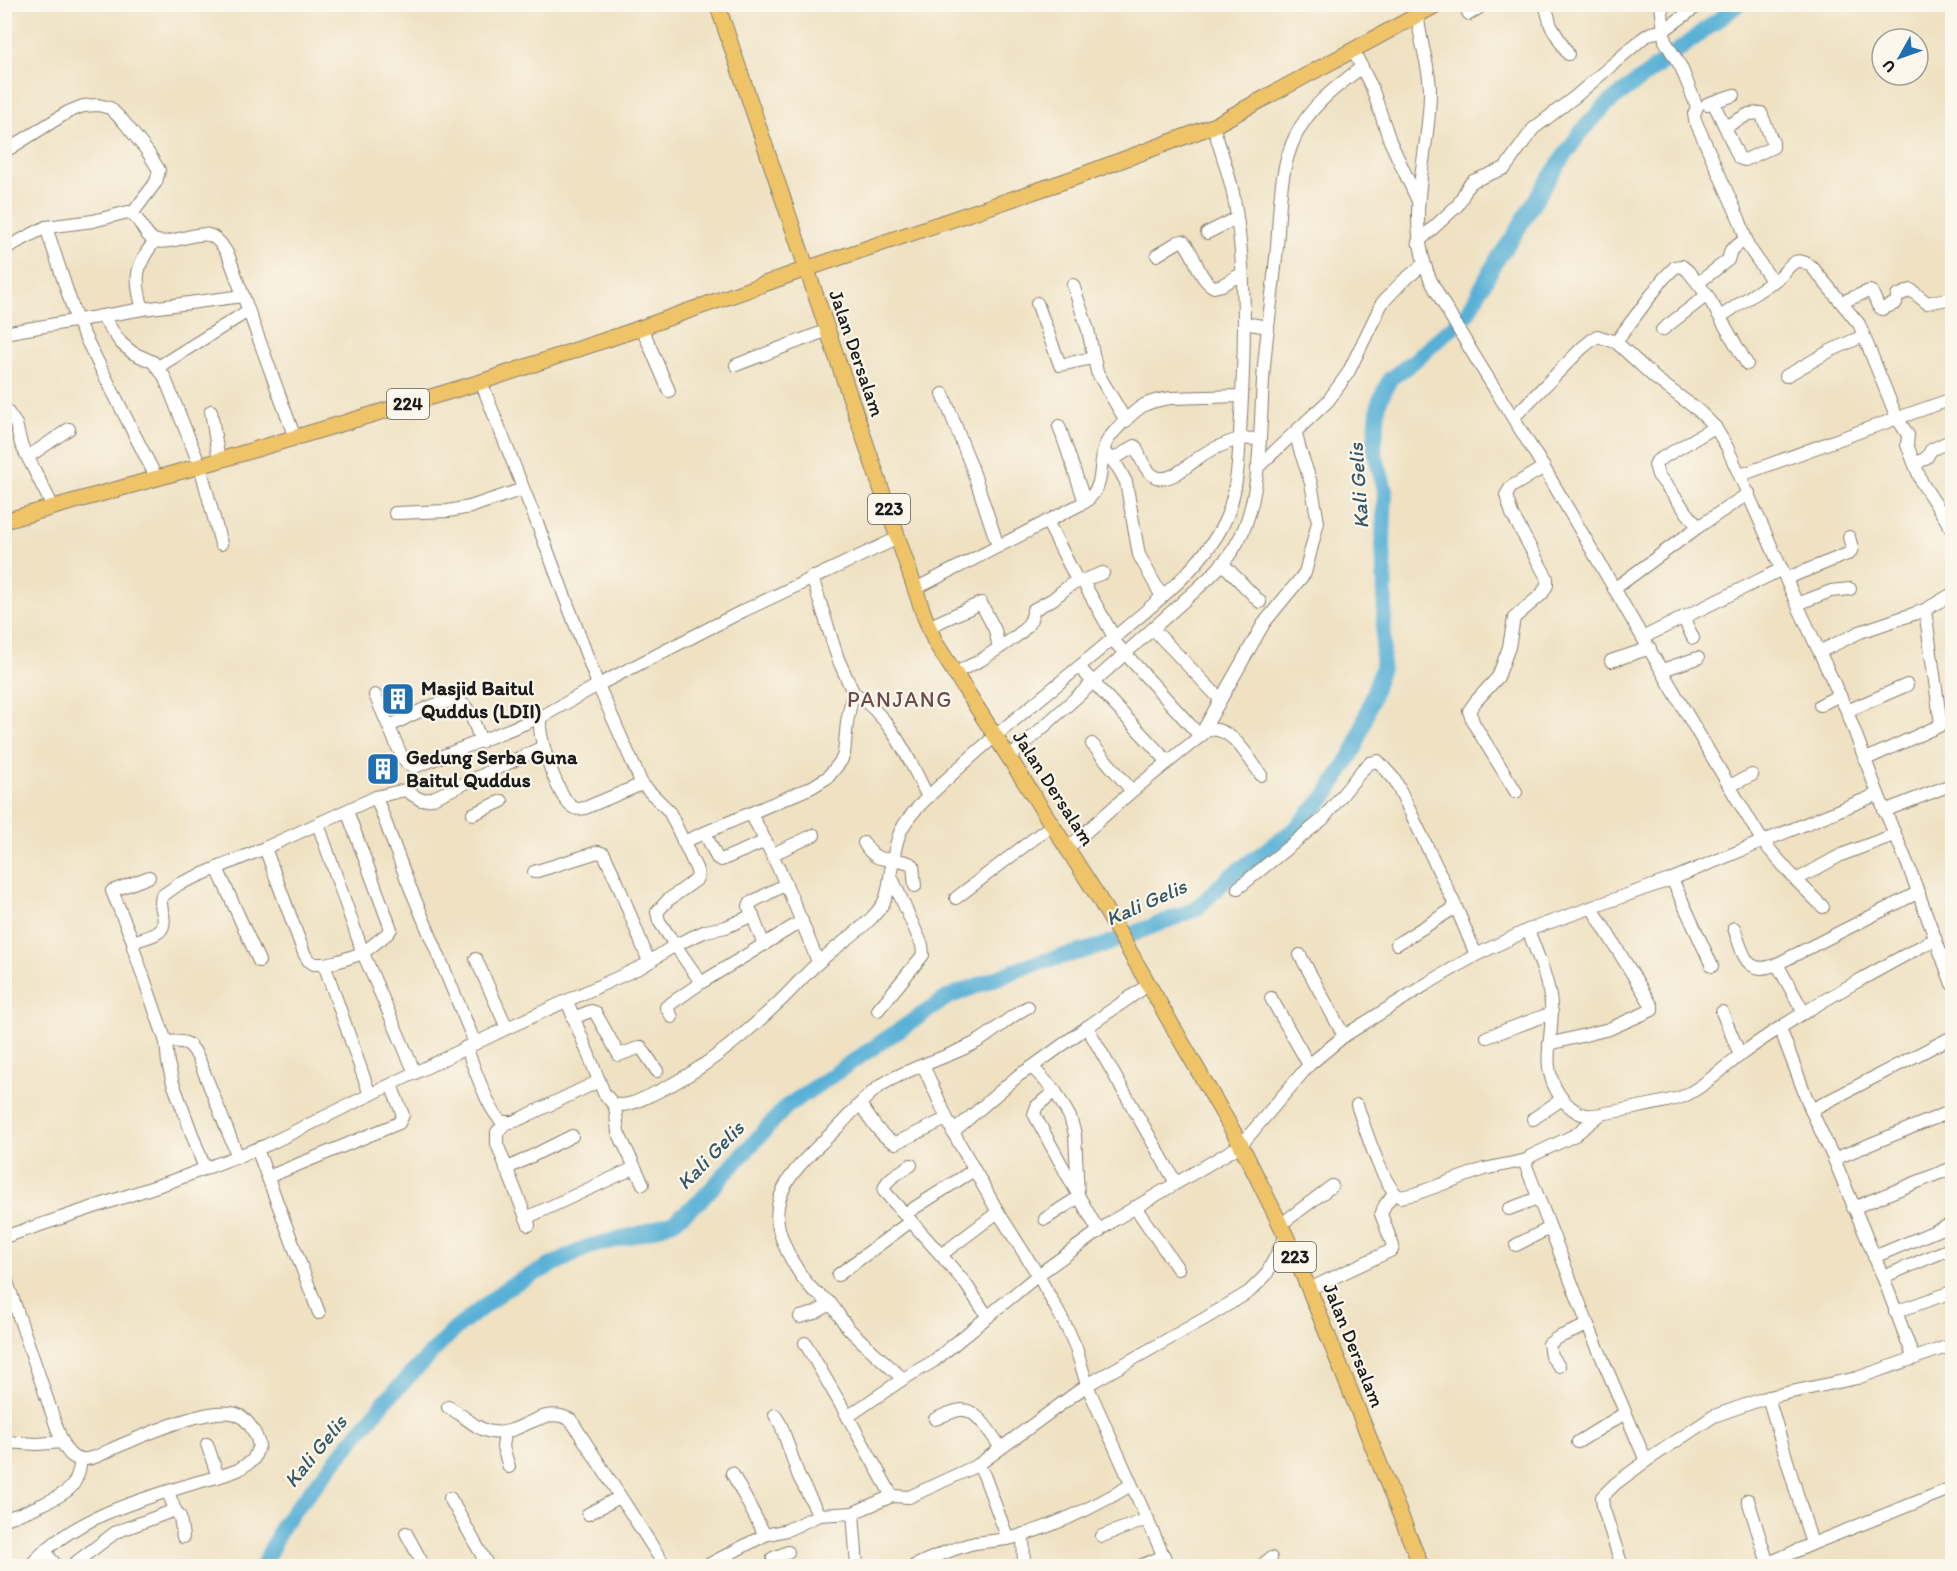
<svg xmlns="http://www.w3.org/2000/svg" width="1957" height="1571" font-family="Itim,sans-serif">
  <rect width="100%" height="100%" fill="#fbf7ec"/>
  <filter id="ink" filterUnits="userSpaceOnUse"><feTurbulence type="fractalNoise" baseFrequency=".0167" numOctaves="2"/><feDisplacementMap in="SourceGraphic" scale="12" xChannelSelector="R" yChannelSelector="G"/><feConvolveMatrix kernelMatrix="1 2 1 2 8 2 1 2 1" color-interpolation-filters="sRGB"/></filter>
  <filter id="wash" filterUnits="userSpaceOnUse"><feTurbulence type="fractalNoise" baseFrequency=".008" numOctaves="4" result="noise"/><feDisplacementMap in="SourceGraphic" scale="24" xChannelSelector="R" yChannelSelector="G"/><feGaussianBlur stdDeviation="1.35" result="paint"/><feColorMatrix in="noise" values="0 0 0 0 0 0 0 0 0 0 0 0 0 0 0 0 0 1.4 0 .05"/><feComposite in="paint" operator="in"/></filter>
  <g filter="url(#wash)">
    <rect width="100%" height="100%" fill="#efe1c2"/>
    <g fill="none" stroke-linecap="round" stroke-linejoin="round">
      <path stroke="#59b0d6" stroke-width="16" d="M263,1566L283,1524L386,1400L453,1331L508,1287L588,1247L646,1232L673,1222L700,1201L787,1106L948,997L1030,965L1102,946L1196,909L1229,877L1295,829L1326,796L1355,749L1382,667L1385,596L1383,541L1385,490L1374,450L1379,402L1390,379L1414,361L1467,314L1496,261L1513,237L1544,186L1580,133L1604,107L1739,4"/>
    </g>
  </g>
  <g filter="url(#ink)">
    <g fill="none" stroke-linecap="round" stroke-linejoin="round">
      <defs>
        <g id="minor">
          <path d="M1416,4C1418,14 1418,23 1420,32C1423,52 1430,71 1430,91C1430,157 1403,215 1430,279C1467,350 1514,416 1554,485C1624,604 1691,724 1763,842L1796,880L1823,907"/>
          <path d="M1464,4L1469,14L1485,4"/>
          <path d="M1545,4L1551,26L1568,54"/>
          <path d="M1661,4L1665,41L1681,67L1697,107L1694,114L1695,120L1740,221L1748,246L1773,282"/>
          <path d="M1353,50L1372,88L1390,141L1417,199"/>
          <path d="M1713,102L1725,127L1726,129L1739,158L1745,160L1773,147V143L1761,113L1749,114L1725,127"/>
          <path d="M1707,104L1734,95"/>
          <path d="M4,152L68,112L83,106L98,105L110,108L124,122L147,151L159,170L156,182L132,214"/>
          <path d="M46,227L77,321L157,479"/>
          <path d="M1207,233L1237,218"/>
          <path d="M1418,242L1458,205L1468,186L1473,181L1505,168L1533,129L1576,96L1643,38L1651,33L1663,31L1700,4"/>
          <path d="M4,249L46,227L93,221L128,212C142,217 142,237 157,241C163,243 170,241 175,240C204,233 214,227 229,257L295,438"/>
          <path d="M1157,255L1178,242L1183,241C1196,254 1197,278 1214,287L1222,285L1243,273"/>
          <path d="M1698,283L1728,260L1731,250L1746,239"/>
          <path d="M1073,285L1088,330L1097,372L1126,421"/>
          <path d="M1842,302L1869,291L1872,292L1878,306L1882,309L1896,303L1897,296L1911,290L1927,303L1952,298"/>
          <path d="M1037,303L1060,365L1093,358"/>
          <path d="M143,309C134,280 135,265 155,241"/>
          <path d="M102,316L121,343L133,353L153,362L164,376L200,466L221,544"/>
          <path d="M1720,317L1781,276C1791,265 1795,254 1812,267L1859,324L1897,418L1908,435L1907,445L1922,483L1952,529"/>
          <path d="M1244,323L1268,327"/>
          <path d="M642,328L669,391"/>
          <path d="M1662,330L1707,295L1747,364"/>
          <path d="M4,333L143,309L243,296"/>
          <path d="M1616,342L1664,278L1675,267L1682,266L1688,271L1707,295"/>
          <path d="M736,365L828,330"/>
          <path d="M158,367L248,311"/>
          <path d="M1786,376L1830,351L1863,336"/>
          <path d="M943,394L972,468L998,546"/>
          <path d="M4,407L16,424L21,444L53,507"/>
          <path d="M211,411L219,461"/>
          <path d="M1514,417L1582,348L1597,336L1616,342L1655,378L1699,411L1715,427L1727,447L1797,604L1847,711L1878,794L1908,865L1952,984"/>
          <path d="M1059,426L1085,502"/>
          <path d="M1108,455L1119,469L1126,482L1139,555L1162,597"/>
          <path d="M28,457L69,429"/>
          <path d="M1112,460L1135,446C1140,456 1145,472 1156,477C1173,484 1194,458 1209,451C1218,447 1230,441 1240,439C1246,438 1253,439 1259,439"/>
          <path d="M1915,465L1927,457L1931,450L1952,440"/>
          <path d="M1257,468L1328,401L1348,373L1382,303L1402,282L1424,264"/>
          <path d="M1741,475L1864,430L1952,399"/>
          <path d="M395,513L448,511L470,507L523,489"/>
          <path d="M1047,521L1078,582"/>
          <path d="M1698,527L1658,475L1655,465L1657,461L1715,427"/>
          <path d="M1222,563L1260,602"/>
          <path d="M1787,578L1850,553L1852,548L1849,537"/>
          <path d="M1082,580L1114,637"/>
          <path d="M915,589L1085,502C1107,484 1097,469 1105,446C1108,435 1134,411 1144,405C1153,401 1162,399 1171,398L1242,396"/>
          <path d="M1614,589L1698,527L1749,493"/>
          <path d="M1797,604L1831,591L1850,589"/>
          <path d="M1683,617L1693,638"/>
          <path d="M928,627L981,603L995,630L999,648L981,660L953,674"/>
          <path d="M1153,629L1220,699"/>
          <path d="M1644,637L1782,569"/>
          <path d="M1112,639L1200,736L1264,623L1305,573L1318,522L1311,483L1299,447L1296,433"/>
          <path d="M999,648C1011,640 1034,627 1033,610L1053,599L1070,585L1103,573"/>
          <path d="M1821,651L1860,632L1925,610"/>
          <path d="M1611,661L1650,648"/>
          <path d="M1079,667L1168,762"/>
          <path d="M1662,670L1698,658"/>
          <path d="M853,692C891,717 908,757 928,797"/>
          <path d="M375,695L402,757L408,764L415,767L541,717"/>
          <path d="M1820,705L1840,695"/>
          <path d="M1847,711L1907,685"/>
          <path d="M390,726C406,718 451,691 465,706C473,715 477,731 481,742"/>
          <path d="M1092,744L1132,791"/>
          <path d="M1010,757L1197,589C1211,576 1226,562 1236,545C1264,498 1259,421 1264,367C1267,327 1274,286 1277,246C1280,208 1279,169 1296,135C1311,105 1336,87 1362,67"/>
          <path d="M1866,759L1941,725L1925,610L1952,594"/>
          <path d="M642,784L585,808C579,809 576,810 571,806C558,796 535,733 541,717L598,685L743,611L898,538"/>
          <path d="M1729,786L1752,775"/>
          <path d="M1516,792L1474,724L1469,711L1476,701L1498,677L1509,647L1514,618L1542,594L1547,585V578L1512,514L1506,495L1511,487L1544,467"/>
          <path d="M376,797L407,880L475,1043"/>
          <path d="M1884,811L1948,786"/>
          <path d="M473,814L502,801"/>
          <path d="M751,814C778,862 798,912 818,962"/>
          <path d="M318,824L363,953L415,1073"/>
          <path d="M705,833L717,858L721,860L766,841"/>
          <path d="M683,842L812,787L828,777L841,761L844,754L847,722L853,692L838,659L812,577"/>
          <path d="M864,843C879,869 892,853 913,865L915,886"/>
          <path d="M265,848L304,953L308,960L314,964H324L339,961L363,953L388,933L391,929L347,811"/>
          <path d="M1068,848L1132,791L1208,730C1232,725 1249,759 1261,775"/>
          <path d="M773,854L814,835"/>
          <path d="M217,868L259,961"/>
          <path d="M534,872L598,852L604,854L618,884L649,962"/>
          <path d="M1672,879L1712,966"/>
          <path d="M1796,880L1841,855L1894,835"/>
          <path d="M1238,888L1323,819L1363,769L1370,763L1378,761L1395,780L1456,907L1476,955"/>
          <path d="M956,898L1053,824"/>
          <path d="M753,915L726,927L706,931L675,945L700,981H704L802,921"/>
          <path d="M1734,928C1743,952 1745,978 1777,964L1919,892"/>
          <path d="M1528,930C1537,954 1548,978 1551,1004C1555,1036 1539,1062 1558,1093C1564,1103 1575,1113 1586,1115C1593,1117 1677,1100 1684,1096C1705,1086 1721,1070 1739,1056C1752,1046 1767,1036 1781,1027C1831,995 1883,967 1935,939"/>
          <path d="M134,944L112,891L149,877"/>
          <path d="M1397,944L1456,907"/>
          <path d="M764,945L749,907L750,903L786,884"/>
          <path d="M1300,955L1344,1036"/>
          <path d="M476,959L507,1028"/>
          <path d="M324,964L370,1095"/>
          <path d="M1777,964L1804,1013"/>
          <path d="M1148,985L1087,1027L1176,1183"/>
          <path d="M1271,998L1309,1065"/>
          <path d="M567,1001L604,1093L613,1104C628,1108 642,1099 655,1093C702,1071 741,1038 778,1003C792,990 804,975 819,962C838,944 871,925 884,902C889,892 889,881 891,871C897,835 899,825 926,799C984,742 1048,693 1110,641C1149,608 1207,565 1227,516C1239,485 1239,449 1241,416C1245,341 1247,267 1233,193C1228,170 1220,148 1213,126"/>
          <path d="M878,1010L923,955L922,945L891,876"/>
          <path d="M1722,1012L1740,1055"/>
          <path d="M672,1017L666,1007L702,982"/>
          <path d="M573,1018L591,1011L595,1012L619,1055L641,1047L657,1071"/>
          <path d="M1087,1027L1032,1067L1055,1091L1070,1117L1075,1134L1078,1195L1099,1232"/>
          <path d="M1780,1028L1811,1110L1834,1159L1883,1277L1914,1359"/>
          <path d="M1487,1037L1552,1013"/>
          <path d="M166,1042C187,1040 192,1043 200,1062L238,1157"/>
          <path d="M1549,1044L1609,1029L1652,1010V1006L1592,908"/>
          <path d="M466,1047C472,1061 491,1119 504,1122C510,1124 517,1120 522,1118L599,1081"/>
          <path d="M923,1065L953,1132L998,1212L1038,1275L1068,1330L1076,1348L1087,1385L1168,1566"/>
          <path d="M1055,1091L1037,1106L1034,1114L1076,1191"/>
          <path d="M860,1104C869,1116 880,1138 896,1143L946,1119"/>
          <path d="M615,1105L618,1132L643,1184"/>
          <path d="M1357,1105C1364,1125 1383,1188 1400,1197L1415,1194L1484,1169L1527,1160"/>
          <path d="M1811,1110L1952,1037"/>
          <path d="M1600,1115L1575,1135L1531,1156L1527,1160L1526,1166L1588,1325L1646,1461"/>
          <path d="M1533,1119L1562,1099"/>
          <path d="M507,1122L497,1132V1144L529,1225"/>
          <path d="M953,1132L1019,1075L1032,1067"/>
          <path d="M257,1149L319,1313"/>
          <path d="M1834,1159L1952,1111"/>
          <path d="M911,1165C901,1172 884,1179 884,1191L941,1255L965,1283L988,1317"/>
          <path d="M205,1169L173,1083L168,1063L166,1042L133,947L136,941C154,934 169,935 162,910C161,904 160,902 162,896L179,884L265,848L376,797L405,790L421,800L431,799L543,747"/>
          <path d="M506,1169L572,1136"/>
          <path d="M268,1177L399,1123L403,1115L391,1085"/>
          <path d="M1135,1207L1178,1269"/>
          <path d="M1853,1208L1952,1168"/>
          <path d="M1509,1209L1538,1198"/>
          <path d="M905,1214L974,1170"/>
          <path d="M526,1218L634,1168"/>
          <path d="M1045,1219L1079,1197"/>
          <path d="M1280,1225L1332,1186"/>
          <path d="M4,1237L175,1180L267,1145L507,1028L643,966L675,945L659,921L657,912L668,900L696,880L698,875L696,868L669,811L642,784L598,685L539,528L481,382"/>
          <path d="M1516,1245L1550,1228"/>
          <path d="M941,1255L998,1212"/>
          <path d="M1874,1257L1952,1224"/>
          <path d="M4,1273L58,1431C62,1440 65,1453 75,1458C87,1463 104,1453 114,1448C141,1437 209,1405 236,1414C248,1418 257,1435 259,1446L253,1460L238,1470C226,1475 214,1478 202,1481C142,1499 72,1517 30,1566"/>
          <path d="M838,1275L911,1221"/>
          <path d="M1883,1277L1952,1248"/>
          <path d="M1309,1289L1392,1250L1393,1246L1381,1214L1385,1205L1394,1193"/>
          <path d="M1895,1312L1952,1292"/>
          <path d="M800,1317L815,1313L830,1304"/>
          <path d="M805,1343L848,1417"/>
          <path d="M1559,1366L1551,1356L1549,1344L1557,1338L1588,1325"/>
          <path d="M903,1379C885,1362 866,1346 849,1329C842,1321 837,1311 830,1303C824,1298 817,1294 812,1289C798,1274 784,1249 779,1229C768,1186 810,1155 837,1128C852,1113 865,1096 883,1084C912,1066 945,1059 975,1043C994,1033 1008,1017 1028,1007"/>
          <path d="M1768,1397L1812,1544"/>
          <path d="M448,1407C463,1414 476,1430 492,1432C521,1437 542,1403 571,1420L665,1566"/>
          <path d="M775,1415L781,1425L799,1477L819,1515"/>
          <path d="M935,1419C943,1416 955,1409 963,1410C978,1410 993,1437 1001,1448"/>
          <path d="M505,1433L503,1447L509,1467"/>
          <path d="M4,1442L37,1444L63,1442"/>
          <path d="M1578,1442L1625,1413"/>
          <path d="M207,1444L218,1477"/>
          <path d="M978,1465L984,1475L1008,1539"/>
          <path d="M732,1473L765,1535"/>
          <path d="M892,1496L848,1417L850,1415L903,1379L934,1361L1038,1275L1114,1220L1241,1145L1309,1065L1344,1036L1425,985L1476,955L1528,930L1672,879L1878,794"/>
          <path d="M450,1498L488,1566"/>
          <path d="M1748,1500L1768,1564"/>
          <path d="M175,1510L180,1517L183,1537"/>
          <path d="M853,1513L857,1566"/>
          <path d="M588,1514L620,1497"/>
          <path d="M4,1519C19,1515 64,1497 72,1486C78,1478 80,1468 81,1459"/>
          <path d="M406,1533L424,1566"/>
          <path d="M1023,1534L1024,1566"/>
          <path d="M1102,1536L1148,1519"/>
          <path d="M46,1550L49,1557L57,1566"/>
          <path d="M71,1566L116,1532L175,1510L168,1492"/>
          <path d="M706,1566L765,1535L787,1530L819,1515L853,1513L892,1496L909,1497L978,1465L1087,1385L1204,1319L1249,1292L1266,1275L1286,1236"/>
          <path d="M774,1566L773,1558L788,1552"/>
          <path d="M914,1566C934,1557 953,1548 975,1543C987,1541 1000,1541 1012,1538C1055,1526 1093,1508 1131,1485"/>
          <path d="M1140,1566L1164,1556"/>
          <path d="M1261,1566L1271,1558"/>
          <path d="M1622,1566L1603,1507L1602,1497L1615,1484L1646,1461L1714,1416L1768,1397L1857,1378L1952,1345"/>
          <path d="M1762,1566L1812,1544L1952,1488"/>
        </g>
        <g id="major">
          <path d="M717,4L924,615L935,642L1097,895L1241,1145L1286,1236L1309,1289L1421,1566"/>
          <path d="M4,521L200,466L481,382L629,332L806,269L1071,179L1213,126L1438,4"/>
        </g>
      </defs>
      <use href="#minor" stroke="#867e6f" stroke-width="14"/>
      <use href="#major" stroke="#867e6f" stroke-width="17"/>
      <use href="#minor" stroke="#fff" stroke-width="12"/>
      <use href="#major" stroke="#efc469" stroke-width="15"/>
    </g>
  </g>
  <defs>
    <symbol id="building-square" viewBox="-11 -11 22 22"><rect x="-9" y="-9" width="18" height="18" rx="4" fill="#1f6fb2" stroke="#fbf7ec"/><path d="M-4-6H4V6H1V3H-1V6H-4ZM-2.5-4.3h1.7v1.8h-1.7ZM.8-4.3h1.7v1.8H.8ZM-2.5-1h1.7V.8h-1.7ZM.8-1h1.7V.8H.8Z" fill="#fff"/></symbol>
  </defs>
  <g fill-rule="evenodd">
    <use href="#building-square" x="379" y="680" width="38" height="38"/>
    <use href="#building-square" x="364" y="750" width="38" height="38"/>
  </g>
  <g text-anchor="middle" dominant-baseline="central" stroke-width="4.5" stroke-linejoin="round" paint-order="stroke">
    <g fill="#fbf7ec" stroke="#5f5e5a" stroke-width="1.5">
      <rect x="387" y="389" width="42" height="30" rx="4.5"/>
      <rect x="868" y="494" width="42" height="30" rx="4.5"/>
      <rect x="1274" y="1242" width="42" height="30" rx="4.5"/>
    </g>
    <g font-size="18" font-weight="bold" fill="#1c1c1c">
      <text x="408" y="404">224</text>
      <text x="889" y="509">223</text>
      <text x="1295" y="1257">223</text>
    </g>
    <g font-size="20" fill="#1c1c1c" stroke="#fbf7ec">
      <text transform="translate(857 353) rotate(71)">Jalan Dersalam</text>
      <text transform="translate(1054 788) rotate(57)">Jalan Dersalam</text>
      <text transform="translate(1354 1345) rotate(68)">Jalan Dersalam</text>
    </g>
    <g font-size="20" font-weight="bold" fill="#1c1c1c" stroke="#fbf7ec" text-anchor="start">
      <text x="421" y="688">Masjid Baitul<tspan x="421" dy="23">Quddus (LDII)</tspan></text>
      <text x="406" y="757">Gedung Serba Guna<tspan x="406" dy="23">Baitul Quddus</tspan></text>
    </g>
    <g font-size="21" font-style="italic" fill="#345766" stroke="#fbf7ec">
      <text transform="translate(1358 486) rotate(-94)">Kali Gelis</text>
      <text transform="translate(1146 902) rotate(-24)">Kali Gelis</text>
      <text transform="translate(710 1155) rotate(-46)">Kali Gelis</text>
      <text transform="translate(315 1451) rotate(-51)">Kali Gelis</text>
    </g>
    <g font-size="22" letter-spacing="1.5" fill="#6b4b4b" stroke="#fbf7ec">
      <text x="900" y="699">PANJANG</text>
    </g>
  </g>
  <rect width="1957" height="1571" fill="none" stroke="#fbf7ec" stroke-width="24"/>
  <g transform="translate(1900 57) rotate(230)"><circle r="28" fill="#fbf7ec" stroke="#a29f99" stroke-width="1.5"/>
  <path d="M0-4.5L10 22L0 15L-10 22Z" fill="#1f6fb2"/>
  <text y="-9" font-size="16" font-weight="bold" text-anchor="middle" fill="#1c1c1c">U</text>
  </g>
</svg>
